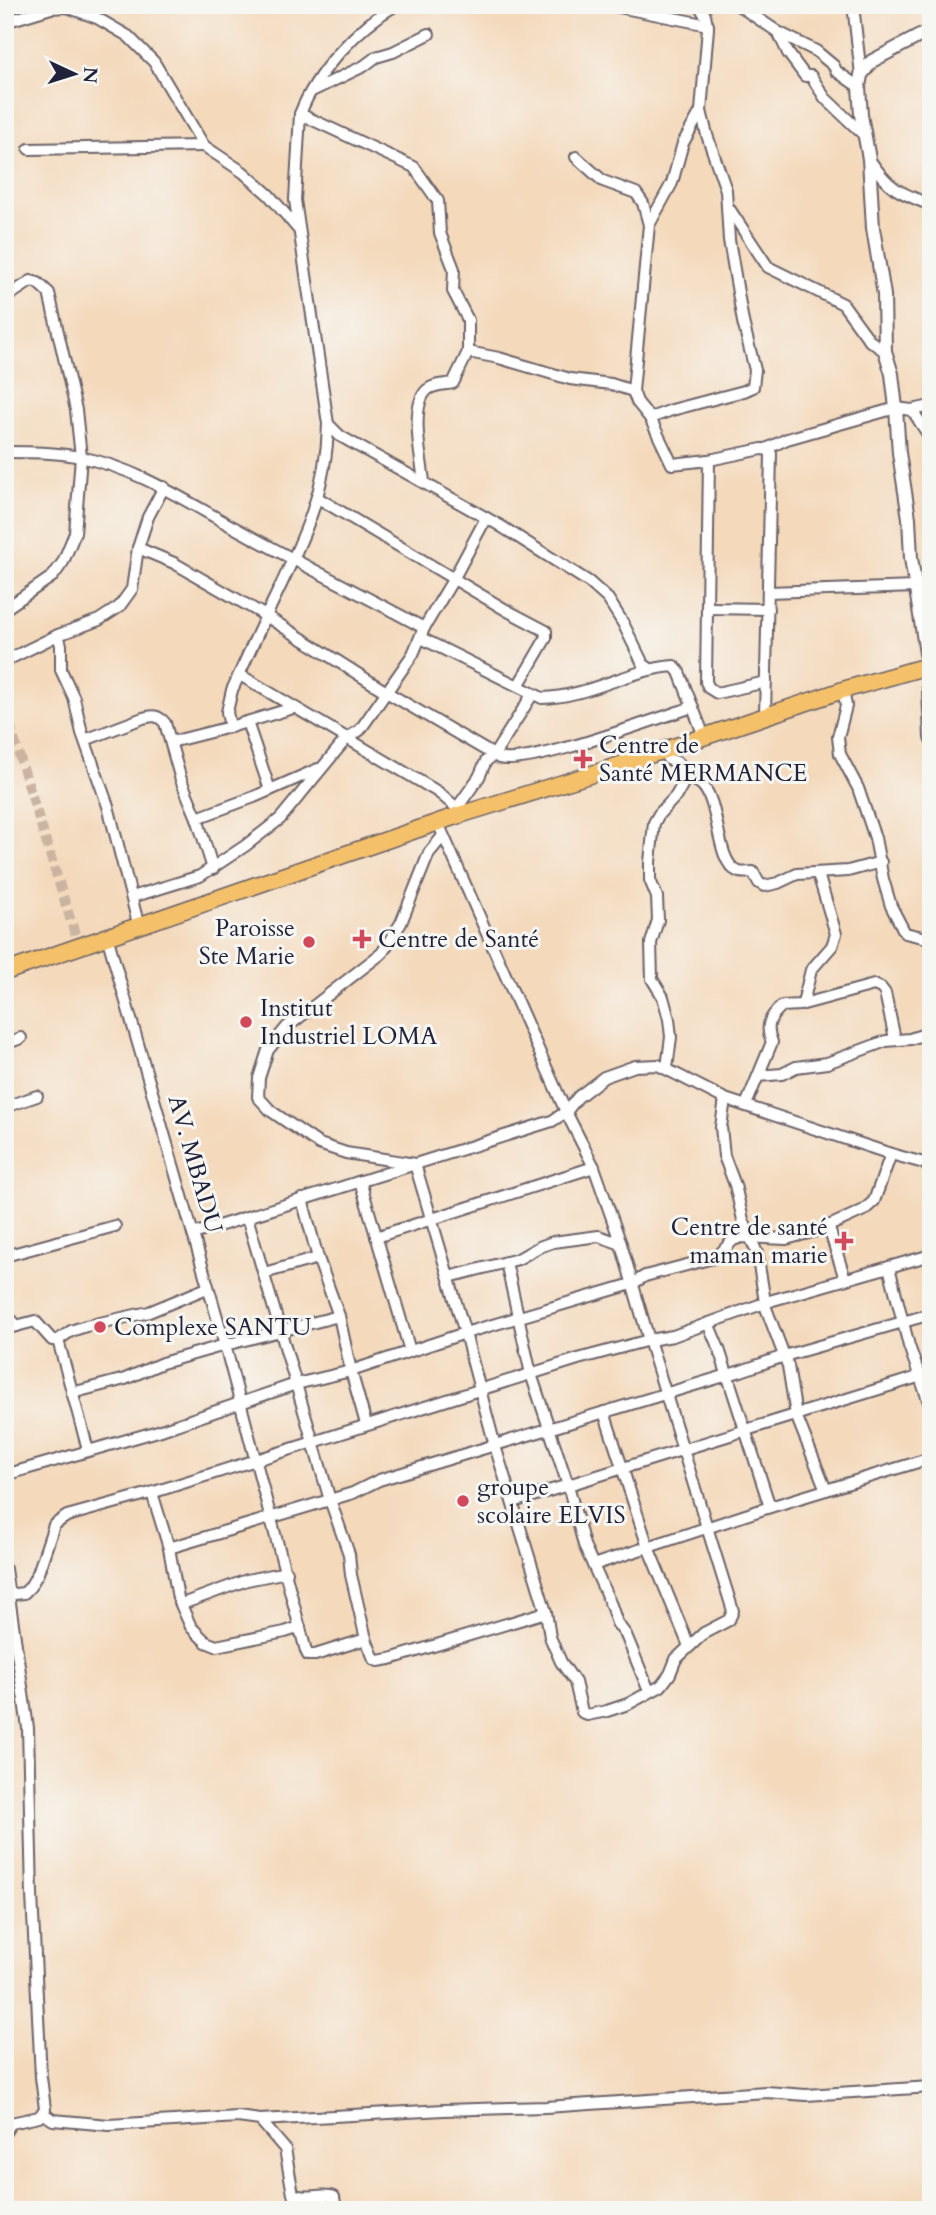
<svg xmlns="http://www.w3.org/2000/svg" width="936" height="2215" font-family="Cardo,serif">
  <rect width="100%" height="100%" fill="#f6f6f2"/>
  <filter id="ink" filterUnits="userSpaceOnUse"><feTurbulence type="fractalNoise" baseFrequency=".0143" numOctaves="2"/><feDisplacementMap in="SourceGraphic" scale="14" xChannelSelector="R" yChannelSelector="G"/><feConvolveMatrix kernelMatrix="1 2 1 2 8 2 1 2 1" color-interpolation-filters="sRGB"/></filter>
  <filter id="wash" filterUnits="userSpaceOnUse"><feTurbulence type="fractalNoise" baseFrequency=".00686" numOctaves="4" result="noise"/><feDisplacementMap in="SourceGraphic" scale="28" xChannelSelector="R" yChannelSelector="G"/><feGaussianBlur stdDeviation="1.57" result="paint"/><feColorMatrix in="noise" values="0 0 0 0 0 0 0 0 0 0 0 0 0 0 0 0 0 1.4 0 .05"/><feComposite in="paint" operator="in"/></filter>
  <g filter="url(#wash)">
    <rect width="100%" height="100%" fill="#f4d9bb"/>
  </g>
  <g filter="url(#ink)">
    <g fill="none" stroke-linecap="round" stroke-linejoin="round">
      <path stroke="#cab4a1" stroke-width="10" stroke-dasharray="10 5" stroke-linecap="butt" d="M5,710L79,947"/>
      <defs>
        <g id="minor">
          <path d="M609,5L708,25"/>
          <path d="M699,5L705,15L708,28L701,111L683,143L672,183L649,225L633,391L637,402L650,418L672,464L709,460L762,449L769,450L771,454L765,716"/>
          <path d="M738,5L778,32L816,51L834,66L836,71L859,87"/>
          <path d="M853,5L861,75"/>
          <path d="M5,22L51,8L67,7L97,18L128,36L154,62L204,146L243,172L269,195L298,229"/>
          <path d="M778,32L788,53L805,76H811L825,98L864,135"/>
          <path d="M314,90L364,66L376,57L393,52L429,34"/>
          <path d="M300,114L414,167L438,201L440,233L454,269L453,291L468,320V352L453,383C444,385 434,384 427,390C409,407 422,461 424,482"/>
          <path d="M29,149L204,146"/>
          <path d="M576,157L603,181L636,193L643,203L649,225"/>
          <path d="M869,159C889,189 898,192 931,205"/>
          <path d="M728,207L768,267L843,304L870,341L885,351"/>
          <path d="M5,298L31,281L38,283L49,293L76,410L81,457L75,533L63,562L53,576L5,609"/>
          <path d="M468,352L499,358L570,379L611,384L633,391"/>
          <path d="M912,410L931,406"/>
          <path d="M650,418L672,410L744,391L753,387L755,370L743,322L729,240L726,190L707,135L701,111"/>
          <path d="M328,424L340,436L499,525L589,582L608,599L623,623L643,664L650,669"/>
          <path d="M766,449L787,439L896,408L912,410L931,439"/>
          <path d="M5,452C30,452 55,452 80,457C137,468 185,501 235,528C297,562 361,594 424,628"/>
          <path d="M709,460L706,682L709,688L717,693L766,682"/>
          <path d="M164,487L148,517L138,548L174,563L266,616L388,693L499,758C528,767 657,718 693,707"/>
          <path d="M318,498L506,610L546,631V638L518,686"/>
          <path d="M768,592L916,587L931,582"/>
          <path d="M707,608L768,609"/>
          <path d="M58,635L61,645V670L74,698L82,733L108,806L139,927"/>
          <path d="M421,638L542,698C589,697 629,669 674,666L679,672L704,736"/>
          <path d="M5,661L58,635L99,620L119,607L132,589L138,548"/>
          <path d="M240,675L438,792L457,808L456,816"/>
          <path d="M843,690L846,706L838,737L840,754L858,788L875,838L883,879L891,906L905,933L931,939"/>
          <path d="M293,708L230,727L227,712L232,690C244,665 255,638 268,612C298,549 327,496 328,424L295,200L300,114C316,72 358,27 396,5"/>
          <path d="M247,722L270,790"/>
          <path d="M85,740L143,718C153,715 158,715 165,723L181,780L197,818L213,869"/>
          <path d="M171,742L230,727"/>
          <path d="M663,750L668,759L679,763L685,780L676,796L659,814L654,823L650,862V880L657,897L658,920L651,943L652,979L663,997L669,1019L671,1037L667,1068"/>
          <path d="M684,775C690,778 698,781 703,786C720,805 716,861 737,871C742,874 747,872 753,872L759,883L764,886L778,883L797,874L848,871L881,862"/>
          <path d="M457,808L479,777L486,761L494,755L532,695"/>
          <path d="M197,818L254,797L318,769"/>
          <path d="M438,823L566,1112L594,1167L621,1244L649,1340L733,1611L729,1620L704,1633L676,1659L670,1674L661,1686L628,1704L607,1711L587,1715L582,1712L575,1682L561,1662L550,1637L546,1612L495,1446L465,1333L415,1164L346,1153L319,1144L271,1111L258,1097L259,1078L268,1050L287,1027L382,953L401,923L429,853L443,836"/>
          <path d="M132,897L200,876L245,846L280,819L346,739L360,730L413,654L424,628L454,578L486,518"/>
          <path d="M107,936L225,1345L306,1651L308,1655H315L366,1639"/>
          <path d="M803,1003L811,970L832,946L836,934L818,874"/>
          <path d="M5,1044L21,1038"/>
          <path d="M758,1076L782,1074L796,1067L827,1063L886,1041L910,1039L931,1032"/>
          <path d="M725,1099L721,1127L724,1156L735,1185L743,1220L757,1253L766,1308L788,1366L796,1415L826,1490"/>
          <path d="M746,1105L772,1042C765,1027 769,1017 782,1006L800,1005L874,985L881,988L885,993L895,1039"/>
          <path d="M5,1107L37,1096"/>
          <path d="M360,1181L410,1351"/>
          <path d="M302,1199L318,1258L339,1316L351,1371L366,1424"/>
          <path d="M247,1217L330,1500L349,1554L351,1575L366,1639L374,1659L378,1661L390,1659L546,1612"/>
          <path d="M828,1225L845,1279"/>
          <path d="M193,1234L552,1121L566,1112L578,1097L604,1077L635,1066L658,1065L725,1099L891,1154L931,1165"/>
          <path d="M376,1237L594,1167"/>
          <path d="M5,1256L115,1226"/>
          <path d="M506,1262L531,1374L568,1485L584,1545L611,1605L617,1623L626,1635L649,1691"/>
          <path d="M889,1267L909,1346L931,1408"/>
          <path d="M264,1273L318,1258"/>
          <path d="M449,1277L518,1259L539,1247L553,1242L599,1236L621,1244"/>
          <path d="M5,1313L17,1326"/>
          <path d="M708,1323L719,1349L770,1507"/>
          <path d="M5,1329L35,1321L52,1340H58L71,1331L86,1326L149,1312L207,1288"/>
          <path d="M58,1340L88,1450"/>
          <path d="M72,1393L125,1379L162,1363L225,1345L339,1316"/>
          <path d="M604,1412L648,1547L689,1646"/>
          <path d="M5,1475L158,1431L296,1384L351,1371L465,1333L632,1284L645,1276L717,1257L733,1240L742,1237L786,1239L820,1230L864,1210L874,1201L891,1154"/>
          <path d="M154,1492L153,1496L169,1548L178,1598L191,1627L206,1642L216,1646L285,1632L300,1627"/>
          <path d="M513,1502L931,1373"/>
          <path d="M169,1548L353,1493L379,1480L741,1371L784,1356L931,1314"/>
          <path d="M593,1565L770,1507L931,1458"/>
          <path d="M5,1569L28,1728L32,1895L41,2077L45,2109L39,2117L11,2123L5,2132"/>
          <path d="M5,1595L24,1593L30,1587L38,1573L54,1525L67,1516L154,1492L578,1359L649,1340L673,1336L773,1300L931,1255"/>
          <path d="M182,1604L247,1580L287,1572"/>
          <path d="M44,2114L53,2120L109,2125L238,2117L260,2120L285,2149L293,2194C306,2201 321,2192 334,2197L336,2210"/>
          <path d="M260,2120L444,2110L546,2107L766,2092L806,2095L931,2087"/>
        </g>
        <path id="tertiary" d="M931,30L872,61L861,75L859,87L861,115L869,159L873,228L884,295L885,351L892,374L896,408L899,453L909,518L911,558L928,666L931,738"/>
        <path id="primary" d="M5,972L456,816L602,771L843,690L931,665"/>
      </defs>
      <use href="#minor" stroke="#6c6268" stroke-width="14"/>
      <use href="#tertiary" stroke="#6c6268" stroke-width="16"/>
      <use href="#primary" stroke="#6c6268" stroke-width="19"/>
      <use href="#minor" stroke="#fff" stroke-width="10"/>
      <use href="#tertiary" stroke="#fff" stroke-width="12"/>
      <use href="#primary" stroke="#f4c16a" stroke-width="16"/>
    </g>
  </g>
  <g fill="#d1495b" stroke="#f6f6f2" stroke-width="2.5">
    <path d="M579.5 748.5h7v7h7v7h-7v7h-7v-7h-7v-7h7z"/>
    <path d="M358.5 928.5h7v7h7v7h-7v7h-7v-7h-7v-7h7z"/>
    <circle cx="309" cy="942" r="7"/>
    <circle cx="246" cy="1022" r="7"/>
    <path d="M840.5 1230.5h7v7h7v7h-7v7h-7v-7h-7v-7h7z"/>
    <circle cx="100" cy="1327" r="7"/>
    <circle cx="463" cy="1501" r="7"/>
  </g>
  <g text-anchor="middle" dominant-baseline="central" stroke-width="6" stroke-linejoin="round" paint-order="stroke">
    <g font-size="24" fill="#22223b" stroke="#f6f6f2" text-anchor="start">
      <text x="599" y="745">Centre de<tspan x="599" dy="28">Santé MERMANCE</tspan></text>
      <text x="295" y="928" text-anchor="end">Paroisse<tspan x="295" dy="28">Ste Marie</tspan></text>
      <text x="378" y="939">Centre de Santé</text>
      <text x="260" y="1008">Institut<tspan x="260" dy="28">Industriel LOMA</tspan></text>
      <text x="828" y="1227" text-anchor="end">Centre de santé<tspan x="828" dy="28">maman marie</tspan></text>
      <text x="114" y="1327">Complexe SANTU</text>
      <text x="477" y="1487">groupe<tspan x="477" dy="28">scolaire ELVIS</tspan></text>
    </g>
    <g font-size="24" fill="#22223b" stroke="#f6f6f2">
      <text transform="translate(195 1164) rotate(74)">AV. MBADU</text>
    </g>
  </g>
  <rect width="936" height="2215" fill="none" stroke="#f6f6f2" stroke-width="28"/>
  <g transform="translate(74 74) rotate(94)" stroke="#f6f6f2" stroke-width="5" paint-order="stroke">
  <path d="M0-5L12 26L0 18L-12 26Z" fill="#22223b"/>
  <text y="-10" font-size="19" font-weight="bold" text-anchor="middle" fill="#22223b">N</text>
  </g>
</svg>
